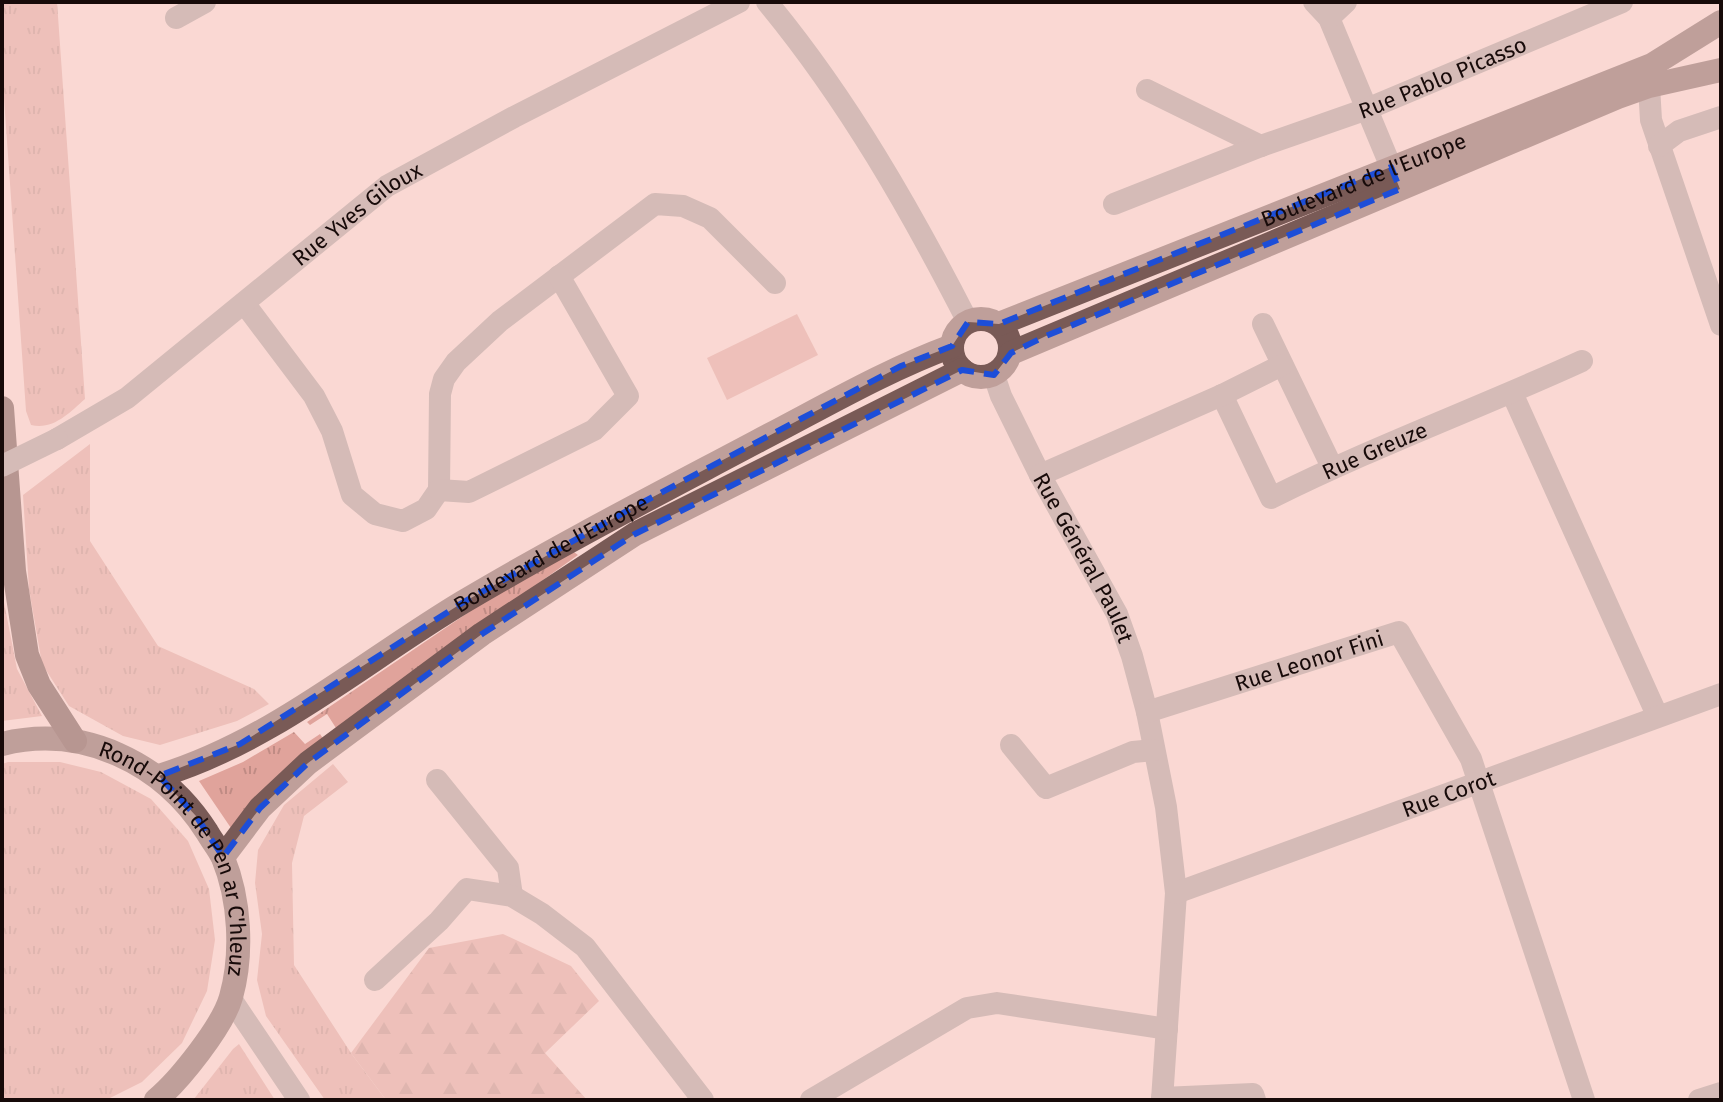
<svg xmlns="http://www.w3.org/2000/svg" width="1723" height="1102" font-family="'Fira Sans',sans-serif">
  <defs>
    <pattern id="grass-tufts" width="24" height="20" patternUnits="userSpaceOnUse" patternTransform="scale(2)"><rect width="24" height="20" fill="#e0a39b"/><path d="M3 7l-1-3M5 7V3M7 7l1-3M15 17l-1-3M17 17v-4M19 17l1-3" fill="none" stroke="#bf8b84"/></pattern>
    <pattern id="forest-firs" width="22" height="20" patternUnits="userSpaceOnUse" patternTransform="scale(2)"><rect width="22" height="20" fill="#e0a39b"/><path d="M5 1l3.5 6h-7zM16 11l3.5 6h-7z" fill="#bf8b84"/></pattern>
  </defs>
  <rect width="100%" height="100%" fill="#fad8d3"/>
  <g fill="url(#grass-tufts)">
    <path d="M2,2H57L85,399C69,413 54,430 31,425L26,411L2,70Z"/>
    <path d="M90,444V541L158,646L254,689L269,704L237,721L160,745L123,736L69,706L42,664L29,589L23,495Z"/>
    <path d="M571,550L578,555L336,728L327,714L310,725L307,722L491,597Z"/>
    <path d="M2,592L17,669L42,716L2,721Z"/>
    <path d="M294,732L305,744L320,734L324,740L233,831L199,781L243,762Z"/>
    <path d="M8,762H60L101,772L151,799L188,841L209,889L215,940L207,991L182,1043L142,1082L106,1100H2V764Z"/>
    <path d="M333,764L348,782L304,816L292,863L294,965L351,1053L386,1100H325L266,1016L257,980L262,934L255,883L258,850L284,805Z"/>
    <path d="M239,1044L275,1100L194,1099L233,1049Z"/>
  </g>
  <path fill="url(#forest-firs)" d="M503,934L571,966L599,1001L545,1053L587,1100H386L351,1053L429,948Z"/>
  <path fill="#e0a39b" d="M797,314L818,355L727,400L707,358Z"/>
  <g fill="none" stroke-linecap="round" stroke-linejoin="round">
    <g stroke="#a99795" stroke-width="22">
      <path d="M767,2C848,100 910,209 968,322"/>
      <path d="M1314,2L1329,18L1398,184"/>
      <path d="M176,18L205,2"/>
      <path d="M1329,18L1346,2"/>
      <path d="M1649,86L1651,120L1721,325"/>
      <path d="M1147,90L1261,146"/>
      <path d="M1659,146L1679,131L1721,117"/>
      <path id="s1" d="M1114,204L1261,146L1367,109L1622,2"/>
      <path d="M244,303L314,396L332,431L352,495L375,514L403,521L426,509L439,490L440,394L444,379L456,362L500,321L655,204L683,206L710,218L775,283"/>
      <path d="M1263,324L1332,467"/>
      <path id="s2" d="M994,375L1001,396L1040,475L1117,614L1132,656L1147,712L1166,807L1176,893L1162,1100"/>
      <path d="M1512,393L1657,715"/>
      <path id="s3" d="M1222,395L1271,498C1373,447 1479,408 1582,361"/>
      <path id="s4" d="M57,439L127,398L387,186L514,117L739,2"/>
      <path d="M1040,475L1222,395L1282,365"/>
      <path d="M439,490L469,492L594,430L628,396L559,276"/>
      <path id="s5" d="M1147,712L1399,632L1471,759L1584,1100"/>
      <path d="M1011,745L1046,788L1133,752L1154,750"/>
      <path d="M437,780L508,868L512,896"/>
      <path id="s6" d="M1176,893L1721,694"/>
      <path d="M375,980L439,921L467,889L512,896L542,914L585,947L703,1100"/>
      <path d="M231,999L299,1100"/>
      <path d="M1162,1098L1253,1094L1255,1100"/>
      <path d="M811,1100L967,1008L997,1003L1167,1029"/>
      <path d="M1699,1100L1721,1093"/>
    </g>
    <g stroke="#795a56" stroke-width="24">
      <circle cx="981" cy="348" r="29"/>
      <path id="s7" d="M999,324L1652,65L1721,22"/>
      <path d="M1011,353L1618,97L1649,86L1721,70"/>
      <path id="s8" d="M2,744C83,724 163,763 207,832C212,841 219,849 223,858C240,899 243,954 231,997C223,1026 179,1081 156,1100"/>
      <path id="s9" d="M159,776C271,742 363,662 463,602C559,545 658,494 756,442C820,409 884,371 952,346"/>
      <path d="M223,857L260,808L308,763L482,634L635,534L962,370"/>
    </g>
    <path stroke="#674540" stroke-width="24" d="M2,408L14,571L27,655L39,685L75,741"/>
    <path stroke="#a99795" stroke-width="22" d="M2,466L57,439"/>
  </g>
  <path d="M0 0H1723V1102H0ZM1391,167L1400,189L1046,336L1011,353L994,375L962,370L635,534L482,634L308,763L260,808L223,857L196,816L159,776L240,744L462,603L632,508L901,366L952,346L968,322L999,324Z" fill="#fad8d3" fill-opacity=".55" fill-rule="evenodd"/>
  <path fill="none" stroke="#1d4ed8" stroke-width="6" stroke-dasharray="16 10" stroke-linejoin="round" d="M1391,167L1400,189L1046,336L1011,353L994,375L962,370L635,534L482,634L308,763L260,808L223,857L196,816L159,776L240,744L462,603L632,508L901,366L952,346L968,322L999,324Z"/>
  <g text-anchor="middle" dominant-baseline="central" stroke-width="6" stroke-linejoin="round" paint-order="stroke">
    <g font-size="22" fill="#170a09" stroke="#fbeae7">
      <text stroke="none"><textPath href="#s1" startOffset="352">Rue Pablo Picasso</textPath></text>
      <text stroke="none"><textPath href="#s7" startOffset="392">Boulevard de l'Europe</textPath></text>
      <text stroke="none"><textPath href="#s4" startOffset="376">Rue Yves Giloux</textPath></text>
      <text stroke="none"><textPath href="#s3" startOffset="228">Rue Greuze</textPath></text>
      <text stroke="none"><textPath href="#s9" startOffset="452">Boulevard de l'Europe</textPath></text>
      <text stroke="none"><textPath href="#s2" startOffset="204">Rue Général Paulet</textPath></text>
      <text stroke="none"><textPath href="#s5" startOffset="170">Rue Leonor Fini</textPath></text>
      <text stroke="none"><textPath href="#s6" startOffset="290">Rue Corot</textPath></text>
      <text stroke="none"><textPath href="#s8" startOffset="244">Rond-Point de Pen ar C'hleuz</textPath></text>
    </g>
  </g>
  <rect width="1723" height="1102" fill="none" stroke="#170a09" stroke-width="8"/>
</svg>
